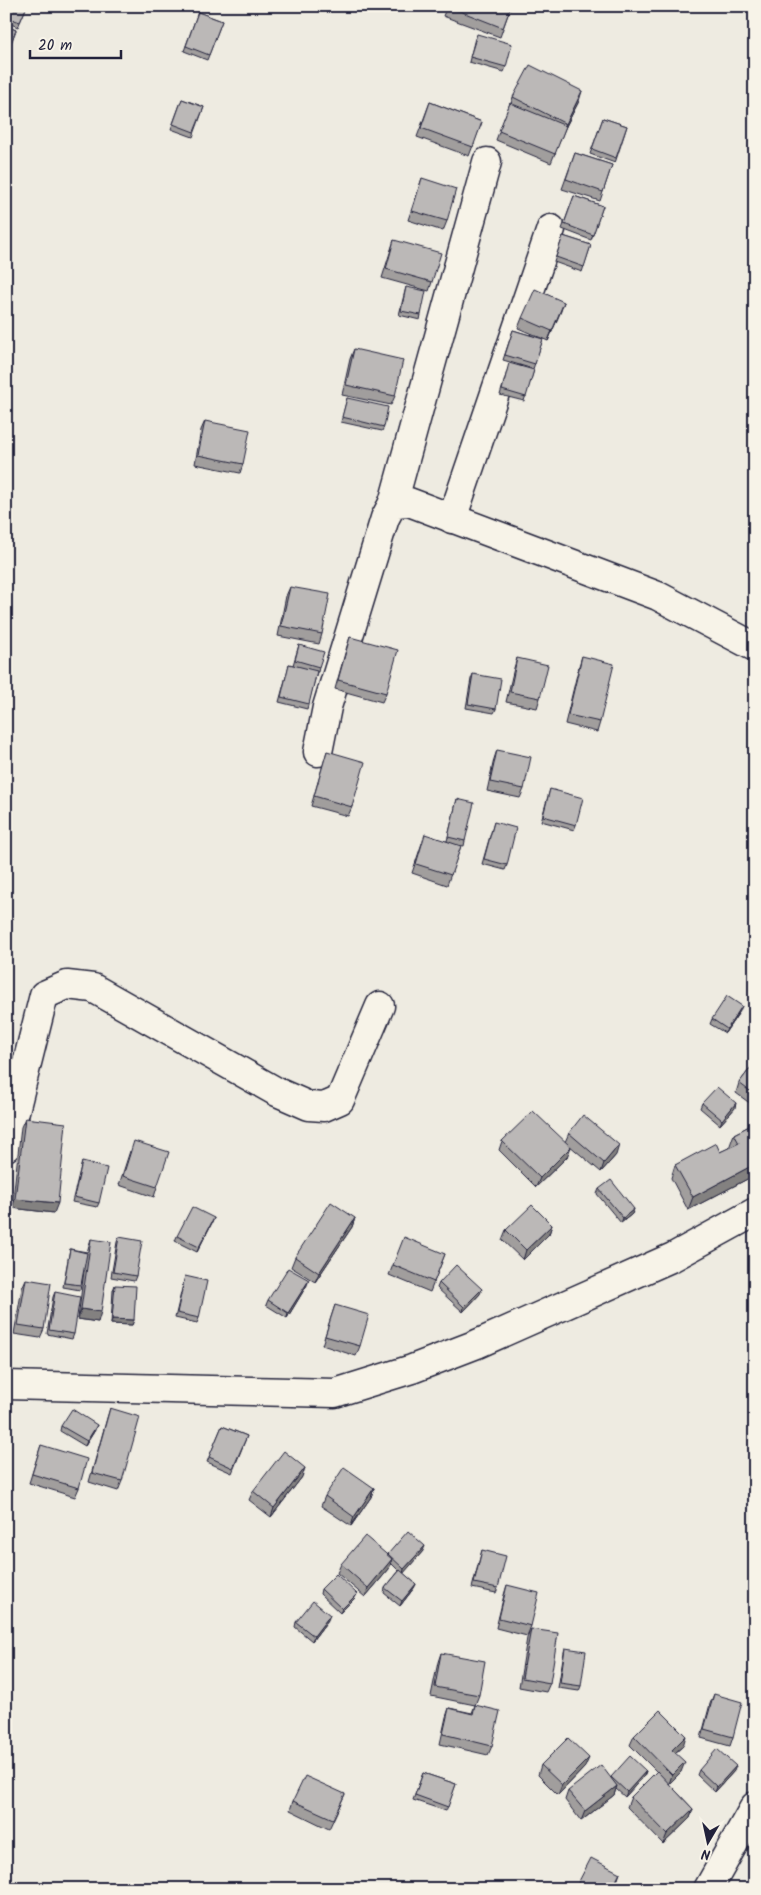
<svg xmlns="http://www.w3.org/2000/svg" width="761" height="1895" font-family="Kalam,sans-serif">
  <rect width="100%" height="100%" fill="#eeebe1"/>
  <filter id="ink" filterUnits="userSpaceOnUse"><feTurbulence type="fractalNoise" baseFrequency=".02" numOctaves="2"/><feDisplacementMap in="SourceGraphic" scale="10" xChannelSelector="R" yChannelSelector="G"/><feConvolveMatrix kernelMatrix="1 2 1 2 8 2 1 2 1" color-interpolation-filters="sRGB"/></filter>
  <g filter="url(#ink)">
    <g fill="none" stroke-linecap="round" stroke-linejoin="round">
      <defs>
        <g id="street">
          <path d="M393,503L487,162"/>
          <path d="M452,519L551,229"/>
          <path d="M318,752L327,707L385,518L393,503L409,502L658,596L755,647"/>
          <path d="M6,1147L44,995L67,985L93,988L277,1092L309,1106L324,1107L340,1100L380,1006"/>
          <path d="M6,1385L335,1393L412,1369L477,1344L673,1257L755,1212"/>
          <path d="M708,1889L755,1806"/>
        </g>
      </defs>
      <use href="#street" stroke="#22223b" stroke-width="31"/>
      <use href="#street" stroke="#f7f3e8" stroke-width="28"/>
    </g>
    <g fill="#a19e9d" stroke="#22223b">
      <path d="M6,6H27L18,27L6,22Z"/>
      <path d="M447,6H511L500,37L443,16Z"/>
      <path d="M198,12L222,21L207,60L184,51Z"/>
      <path d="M6,26L16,30L9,48L6,46Z"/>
      <path d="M475,38L506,67L504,72L469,62Z"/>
      <path d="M513,97L579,101L566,126L551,163L496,140L510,103L511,104Z"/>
      <path d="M182,99L204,107L193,137L171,129Z"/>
      <path d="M430,102L482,122L469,156L417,137Z"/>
      <path d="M603,118L627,126L615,163L590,154Z"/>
      <path d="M575,153L612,165L600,201L562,189Z"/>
      <path d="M422,178L447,221L443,231L408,220Z"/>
      <path d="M574,196L603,206L591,240L562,229Z"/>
      <path d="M563,236L591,245L582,272L554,262Z"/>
      <path d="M394,240L432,282L429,291L382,278Z"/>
      <path d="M406,287L421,315L420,320L399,315Z"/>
      <path d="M564,302L548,341L518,328L522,318Z"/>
      <path d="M513,330L543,339L533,369L503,360Z"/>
      <path d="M354,349L395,396L391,405L342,395L350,359Z"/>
      <path d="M508,368L534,370L524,401L500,395Z"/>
      <path d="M347,398L384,427L382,431L341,422Z"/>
      <path d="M205,421L243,464L240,473L195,464L201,430Z"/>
      <path d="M290,587L322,634L319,644L278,636L286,596Z"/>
      <path d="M350,637L386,693L382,702L335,689L347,646Z"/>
      <path d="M299,645L319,667L318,672H317L307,709L279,702L288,669L289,664L293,665Z"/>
      <path d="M582,656L600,722L597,732L565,724L579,666Z"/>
      <path d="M517,658L540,698L537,708L506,702L514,668Z"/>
      <path d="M473,674L496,709L494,713L466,708L471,679Z"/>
      <path d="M497,750L524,789L520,798L487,791L494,759Z"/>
      <path d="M327,751L352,807L348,816L311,806Z"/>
      <path d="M550,789L576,825L574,830L541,821Z"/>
      <path d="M457,799L465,841L464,846L457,845L461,846L447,885L412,873L422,843L447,841Z"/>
      <path d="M494,822L507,865L505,870L482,864Z"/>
      <path d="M740,1011L725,1033L710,1024L712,1019Z"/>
      <path d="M755,1062V1107L736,1093L739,1083Z"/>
      <path d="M702,1103L735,1108L720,1125L700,1108Z"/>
      <path d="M25,1118L54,1213L12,1208L21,1127Z"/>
      <path d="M755,1123V1175L688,1210L671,1178L675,1165L720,1152L729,1148L734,1134Z"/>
      <path d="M569,1133L616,1155L601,1172L569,1145L567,1157L536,1187L499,1150L502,1141L565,1142Z"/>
      <path d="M130,1151L157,1187L154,1197L119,1185Z"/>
      <path d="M82,1162L99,1203L97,1207L72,1202Z"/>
      <path d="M599,1189L634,1209L632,1214L621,1223L597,1194Z"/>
      <path d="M214,1218L197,1252L175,1241L177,1236Z"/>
      <path d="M355,1218L352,1227L315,1282L291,1267L295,1257Z"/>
      <path d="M552,1225L549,1234L523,1260L502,1240L506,1230Z"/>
      <path d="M119,1237L136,1276L134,1281L111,1277L117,1242Z"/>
      <path d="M91,1239L98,1322L78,1319L84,1270L80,1290L63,1287L69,1254L70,1249L87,1252Z"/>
      <path d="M445,1254L430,1292L389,1275L393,1265Z"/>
      <path d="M185,1276L199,1318L197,1323L175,1318Z"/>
      <path d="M26,1279L44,1329L40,1338L14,1334L22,1288Z"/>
      <path d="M439,1283L480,1294L463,1312L437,1288Z"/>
      <path d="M115,1285L134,1320L132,1325L111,1324L113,1290Z"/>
      <path d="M307,1285L287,1318L266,1305L268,1300Z"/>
      <path d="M55,1292L74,1334L72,1339L47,1334L53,1297Z"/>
      <path d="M335,1305L360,1346L356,1356L322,1345Z"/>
      <path d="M110,1408L122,1481L118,1491L89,1482L107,1418Z"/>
      <path d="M61,1426L95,1430L85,1446L60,1431Z"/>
      <path d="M222,1426L247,1436L232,1473L207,1462Z"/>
      <path d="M41,1445L79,1488L75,1497L29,1483Z"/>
      <path d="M302,1477L271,1517L249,1500L253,1491Z"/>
      <path d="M374,1488L371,1497L351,1526L321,1506L325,1496Z"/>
      <path d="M482,1550L498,1588L496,1593L472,1588Z"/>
      <path d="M423,1551L403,1573L416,1584L414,1588L400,1606L384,1593L385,1588L399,1571L391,1563L389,1569L365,1597L337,1573L341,1564L387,1555L388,1554Z"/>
      <path d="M507,1585L531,1626L527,1636L496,1628L504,1595Z"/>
      <path d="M321,1589L355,1598L340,1613L320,1594Z"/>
      <path d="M328,1620L312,1641L295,1627L296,1622Z"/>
      <path d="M531,1629L550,1683L546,1692L519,1687L527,1638Z"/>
      <path d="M565,1648L581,1686L579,1691L558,1688L564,1652Z"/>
      <path d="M441,1653L479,1695L475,1705L431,1696L438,1662Z"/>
      <path d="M714,1694L733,1737L730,1746L701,1738L710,1704Z"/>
      <path d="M475,1705L492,1746L488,1755L440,1744L446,1717L449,1708L472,1713Z"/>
      <path d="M634,1736L683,1746L675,1753L681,1772L669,1784L693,1809L690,1818L663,1844L627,1807L631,1797L657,1772L630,1745Z"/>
      <path d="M541,1765L585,1767L558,1795L538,1775Z"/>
      <path d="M699,1770L734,1771L715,1792L697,1775Z"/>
      <path d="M646,1771L644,1776L625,1797L616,1789L614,1795L581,1821L565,1800L568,1791L611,1778Z"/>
      <path d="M423,1773L456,1784L446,1811L413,1800Z"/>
      <path d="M345,1794L341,1803L329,1829L290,1810L293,1801Z"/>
    </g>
    <g fill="#838180" stroke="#22223b">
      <path d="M582,91L579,101L562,134L566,124Z"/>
      <path d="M564,302L561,311L548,341L552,331Z"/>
      <path d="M742,1006L740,1011L725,1033L727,1029Z"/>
      <path d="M736,1103L735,1108L720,1125L722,1120Z"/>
      <path d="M619,1145L616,1155L601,1172L604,1163Z"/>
      <path d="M571,1147L567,1157L536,1187L540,1178Z"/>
      <path d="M755,1164V1175L688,1210L693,1197Z"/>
      <path d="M15,1199L58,1203L54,1213L12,1208Z"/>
      <path d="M634,1209L632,1214L621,1223L623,1218Z"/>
      <path d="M214,1218L212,1223L197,1252L199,1247Z"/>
      <path d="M355,1218L352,1227L315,1282L319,1273Z"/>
      <path d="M552,1225L549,1234L523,1260L526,1250Z"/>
      <path d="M309,1280L307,1285L287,1318L288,1313Z"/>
      <path d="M482,1289L480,1294L463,1312L464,1307Z"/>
      <path d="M81,1309L101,1312L98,1322L78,1319Z"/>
      <path d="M112,1319L134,1320L132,1325L111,1324Z"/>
      <path d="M97,1425L95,1430L85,1446L87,1441Z"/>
      <path d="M305,1468L302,1477L271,1517L274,1508Z"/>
      <path d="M374,1488L371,1497L351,1526L354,1517Z"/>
      <path d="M425,1546L423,1551L403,1574L404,1569Z"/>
      <path d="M392,1559L389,1569L365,1597L368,1588Z"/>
      <path d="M416,1584L414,1588L400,1606L402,1601Z"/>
      <path d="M357,1594L355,1598L340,1613L342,1609Z"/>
      <path d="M330,1615L328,1620L312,1641L314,1636Z"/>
      <path d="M686,1736L683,1746L668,1759L672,1750Z"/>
      <path d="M589,1758L585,1767L558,1795L562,1785Z"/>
      <path d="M685,1762L681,1772L669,1784L672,1775Z"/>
      <path d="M736,1766L734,1771L715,1792L717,1787Z"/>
      <path d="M646,1771L644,1776L625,1797L627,1792Z"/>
      <path d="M617,1786L614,1795L581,1821L585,1811Z"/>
      <path d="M693,1809L690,1818L663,1844L667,1834Z"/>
      <path d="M620,1873L617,1882L613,1889H612Z"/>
    </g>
    <g fill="#bbb8b7" stroke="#22223b">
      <path d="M6,6H27L20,22L6,17Z"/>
      <path d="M447,6H511L503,28Z"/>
      <path d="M198,12L222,21L209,55L186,46Z"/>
      <path d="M6,26L16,30L11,43L6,41Z"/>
      <path d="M477,34L512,44L506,67L470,57Z"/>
      <path d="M530,65L582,91L566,124L513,97Z"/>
      <path d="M182,99L204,107L194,132L173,124Z"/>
      <path d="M430,102L482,122L473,147L421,128Z"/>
      <path d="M510,103L566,126L555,154L499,131Z"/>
      <path d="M603,118L627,126L616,158L592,149Z"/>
      <path d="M575,153L612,165L603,192L566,179Z"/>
      <path d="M422,178L456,189L447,221L412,211Z"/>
      <path d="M574,196L603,206L593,235L564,224Z"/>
      <path d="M563,236L591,245L584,267L556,257Z"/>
      <path d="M394,240L441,253L432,282L386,269Z"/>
      <path d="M406,287L426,291L421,315L401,311Z"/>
      <path d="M535,289L564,302L552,331L522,318Z"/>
      <path d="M513,330L543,339L535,364L505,355Z"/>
      <path d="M354,349L403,360L395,396L346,385Z"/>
      <path d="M509,363L534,370L526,397L502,390Z"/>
      <path d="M347,398L388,407L384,427L342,417Z"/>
      <path d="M205,421L250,430L243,464L198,455Z"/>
      <path d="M290,587L330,594L322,634L281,626Z"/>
      <path d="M350,637L398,650L386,693L338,680Z"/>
      <path d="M299,645L324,652L319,667L295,660Z"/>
      <path d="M582,656L614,664L600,722L568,715Z"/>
      <path d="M517,658L548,665L540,698L510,692Z"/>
      <path d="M289,664L317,671L309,704L281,697Z"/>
      <path d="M473,674L501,679L496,709L468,704Z"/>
      <path d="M497,750L531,757L524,789L490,782Z"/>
      <path d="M327,751L365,762L352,807L314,796Z"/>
      <path d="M550,789L583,798L576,825L543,816Z"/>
      <path d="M457,799L474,803L465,841L448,837Z"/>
      <path d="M494,822L516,828L507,865L484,859Z"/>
      <path d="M425,834L461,846L451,875L416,864Z"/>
      <path d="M727,996L742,1006L727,1029L712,1019Z"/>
      <path d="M755,1062V1095L739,1083Z"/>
      <path d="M717,1087L736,1103L722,1120L702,1103Z"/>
      <path d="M533,1111L571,1147L540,1178L502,1141Z"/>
      <path d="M583,1115L619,1145L604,1163L569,1133Z"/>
      <path d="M25,1118L66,1123L58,1203L15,1199Z"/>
      <path d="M755,1123V1164L693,1197L675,1165L716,1143L720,1152L739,1143L734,1134Z"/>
      <path d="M134,1141L169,1152L157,1187L123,1176Z"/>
      <path d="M82,1162L107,1168L99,1203L74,1197Z"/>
      <path d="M611,1180L634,1209L623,1218L599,1189Z"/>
      <path d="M331,1202L355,1218L319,1273L295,1257Z"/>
      <path d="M532,1205L552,1225L526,1250L506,1230Z"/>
      <path d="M192,1207L214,1218L199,1247L177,1236Z"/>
      <path d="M119,1237L142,1241L136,1276L113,1272Z"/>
      <path d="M404,1237L445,1254L434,1282L393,1265Z"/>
      <path d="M91,1239L111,1242L101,1312L81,1309Z"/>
      <path d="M70,1249L87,1253L81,1285L64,1283Z"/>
      <path d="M456,1265L482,1289L464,1307L439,1283Z"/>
      <path d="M288,1268L309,1280L288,1313L268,1300Z"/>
      <path d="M185,1276L207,1281L199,1318L177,1313Z"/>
      <path d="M26,1279L51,1283L44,1329L18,1325Z"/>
      <path d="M115,1285L136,1286L134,1320L112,1319Z"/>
      <path d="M55,1292L80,1297L74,1334L49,1330Z"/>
      <path d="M335,1305L369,1315L360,1346L325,1336Z"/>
      <path d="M110,1408L140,1417L122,1481L92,1473Z"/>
      <path d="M72,1409L97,1425L87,1441L61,1426Z"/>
      <path d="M222,1426L247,1436L233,1468L209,1457Z"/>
      <path d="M41,1445L87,1459L79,1488L32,1474Z"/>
      <path d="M284,1451L305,1468L274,1508L253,1491Z"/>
      <path d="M344,1467L374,1488L354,1517L325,1496Z"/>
      <path d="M408,1531L425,1546L404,1569L388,1554Z"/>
      <path d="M365,1536L392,1559L368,1588L341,1564Z"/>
      <path d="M482,1550L506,1556L498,1588L474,1583Z"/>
      <path d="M400,1570L416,1584L402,1601L385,1588Z"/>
      <path d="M336,1574L357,1594L342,1609L321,1589Z"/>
      <path d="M507,1585L539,1593L531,1626L499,1618Z"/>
      <path d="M313,1601L330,1615L314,1636L296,1622Z"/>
      <path d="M531,1629L558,1633L550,1683L522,1678Z"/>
      <path d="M565,1648L586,1651L581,1686L560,1683Z"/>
      <path d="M441,1653L485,1661L479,1695L435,1687Z"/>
      <path d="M714,1694L742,1702L733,1737L704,1729Z"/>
      <path d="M475,1705L500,1711L492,1746L443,1734L449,1708L473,1714Z"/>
      <path d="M660,1710L686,1736L672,1750L685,1762L672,1775L634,1736Z"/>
      <path d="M568,1738L589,1758L562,1785L541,1765Z"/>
      <path d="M717,1749L736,1766L717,1787L699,1770Z"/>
      <path d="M630,1756L646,1771L627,1792L611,1777Z"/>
      <path d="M601,1765L617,1786L585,1811L568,1791Z"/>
      <path d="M657,1771L693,1809L667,1834L631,1797Z"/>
      <path d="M423,1773L456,1784L448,1807L415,1795Z"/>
      <path d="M305,1776L345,1794L333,1819L293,1801Z"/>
      <path d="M591,1858L620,1873L612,1889H575Z"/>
    </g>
  </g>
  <rect width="761" height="1895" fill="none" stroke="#f7f3e8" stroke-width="25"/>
  <rect x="12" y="12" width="736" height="1870" fill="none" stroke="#22223b" stroke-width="2" filter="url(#ink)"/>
  <g transform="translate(708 1842) rotate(189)" stroke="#f7f3e8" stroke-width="4" paint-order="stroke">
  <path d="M0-4L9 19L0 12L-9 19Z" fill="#22223b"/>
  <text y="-8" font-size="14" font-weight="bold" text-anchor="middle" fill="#22223b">N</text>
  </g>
  <path d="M30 50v8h91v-8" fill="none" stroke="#22223b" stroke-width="2.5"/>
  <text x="38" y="50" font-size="15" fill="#22223b" stroke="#f7f3e8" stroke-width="4" paint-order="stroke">20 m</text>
</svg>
